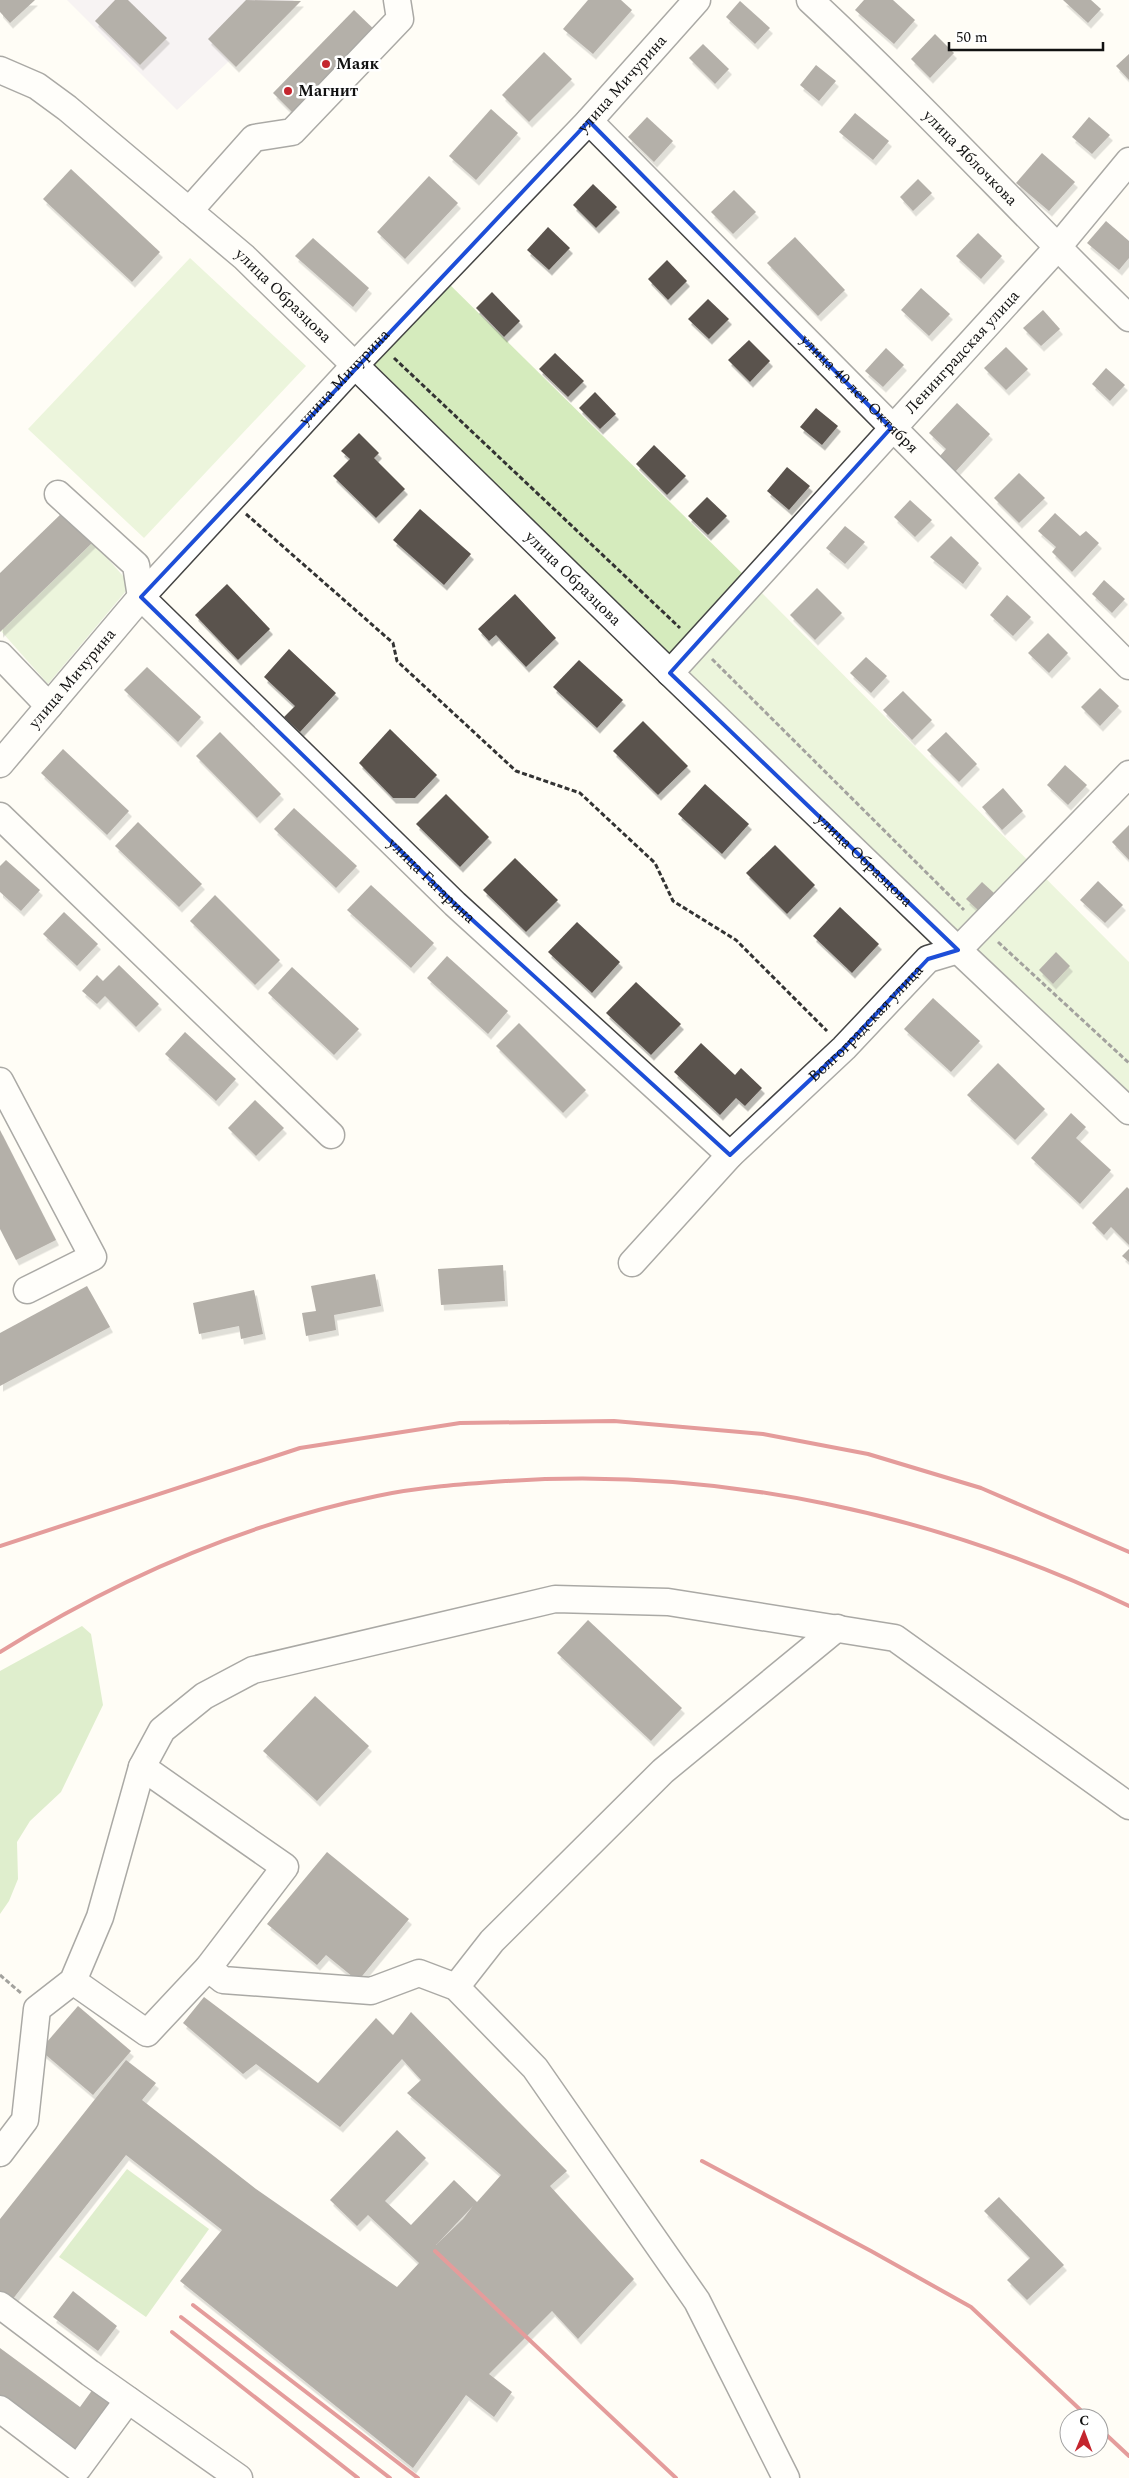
<svg xmlns="http://www.w3.org/2000/svg" width="1129" height="2478" font-family="Spectral,serif">
  <defs>
    <filter id="shadow"><feDropShadow dx="3" dy="5.5" stdDeviation="0" flood-color="#0004"/></filter>
  </defs>
  <rect width="100%" height="100%" fill="#fffdf5"/>
  <path fill="#eee6ef" d="M67,0H294L177,110Z"/>
  <g fill="#d5ebbd">
    <path d="M190,258L306,366L144,538L28,429Z"/>
    <path d="M440,275L753,584L1129,962V1111L355,365Z"/>
    <path d="M93,542L131,585L48,684L1,631Z"/>
  </g>
  <g fill="#b9dc9c">
    <path d="M82,1626L91,1634L103,1705L61,1792L30,1821L17,1842L18,1879L9,1901L0,1914V1671Z"/>
    <path d="M127,2169L209,2229L146,2317L59,2257Z"/>
  </g>
  <g fill="#5a524d" fill-rule="evenodd" filter="url(#shadow)">
    <path d="M0,0H35L10,23L0,12Z"/>
    <path d="M115,0H128L167,38L140,65L95,21Z"/>
    <path d="M246,0L301,1L236,67L208,39Z"/>
    <path d="M588,0H621L632,10L593,54L563,29Z"/>
    <path d="M864,0H893L915,20L894,44L855,10Z"/>
    <path d="M1063,0H1091L1101,9L1088,23Z"/>
    <path d="M740,1L770,28L755,44L726,17Z"/>
    <path d="M354,10L379,34L298,118L273,93Z"/>
    <path d="M935,34L954,53L930,78L911,59Z"/>
    <path d="M703,44L729,69L715,84L689,58Z"/>
    <path d="M544,52L572,79L529,122L502,95Z"/>
    <path d="M1129,54V80L1116,66Z"/>
    <path d="M816,65L836,81L819,101L800,85Z"/>
    <path d="M491,109L518,133L476,180L449,156Z"/>
    <path d="M855,113L889,141L873,160L839,132Z"/>
    <path d="M647,117L673,141L654,162L628,137Z"/>
    <path d="M1089,117L1110,135L1092,154L1072,137Z"/>
    <path d="M1042,153L1075,182L1049,211L1016,183Z"/>
    <path d="M71,169L160,252L132,282L43,199Z"/>
    <path d="M429,176L458,203L405,259L377,232Z"/>
    <path d="M918,179L932,193L913,211L900,197Z"/>
    <path d="M593,184L617,207L596,228L573,205Z"/>
    <path d="M734,190L756,212L733,234L711,212Z"/>
    <path d="M1106,221L1129,241V258L1119,270L1087,243Z"/>
    <path d="M548,227L570,248L549,270L527,250Z"/>
    <path d="M978,233L1002,256L981,279L956,256Z"/>
    <path d="M795,237L845,290L818,316L767,263Z"/>
    <path d="M313,238L369,288L353,307L295,256Z"/>
    <path d="M667,260L687,281L668,300L648,279Z"/>
    <path d="M921,288L950,314L929,336L901,310Z"/>
    <path d="M492,292L520,321L504,337L476,308Z"/>
    <path d="M708,299L729,319L709,339L688,319Z"/>
    <path d="M1043,310L1060,329L1041,346L1023,328Z"/>
    <path d="M749,340L770,361L750,382L728,360Z"/>
    <path d="M1006,347L1028,369L1006,390L984,368Z"/>
    <path d="M886,348L904,365L883,387L865,371Z"/>
    <path d="M555,353L584,381L568,397L539,369Z"/>
    <path d="M1106,368L1125,385L1110,401L1092,384Z"/>
    <path d="M595,392L616,414L600,429L579,408Z"/>
    <path d="M957,403L990,434L955,472L939,457L946,449L929,433Z"/>
    <path d="M816,408L838,426L822,445L800,427Z"/>
    <path d="M359,433L379,453L374,458L405,489L376,518L333,476L350,459L341,451Z"/>
    <path d="M654,445L686,476L667,495L636,464Z"/>
    <path d="M787,467L810,486L789,510L767,491Z"/>
    <path d="M1019,473L1045,498L1019,523L994,498Z"/>
    <path d="M707,497L727,516L708,535L688,516Z"/>
    <path d="M910,500L932,520L915,537L894,517Z"/>
    <path d="M420,509L471,554L444,585L393,540Z"/>
    <path d="M63,512L93,542L0,632V573Z"/>
    <path d="M1055,513L1080,536L1086,531L1099,543L1072,572L1052,552L1056,547L1038,531Z"/>
    <path d="M845,526L865,542L845,564L826,548Z"/>
    <path d="M951,536L979,563L963,584L930,557Z"/>
    <path d="M1104,580L1125,599L1112,613L1092,594Z"/>
    <path d="M227,584L270,629L238,660L195,615Z"/>
    <path d="M817,588L842,613L815,640L790,615Z"/>
    <path d="M515,594L556,638L526,667L496,635L489,641L478,629Z"/>
    <path d="M1007,595L1031,617L1013,636L990,615Z"/>
    <path d="M1048,633L1068,653L1049,673L1028,653Z"/>
    <path d="M289,649L336,693L300,732L284,717L295,706L264,677Z"/>
    <path d="M866,657L887,676L871,693L850,673Z"/>
    <path d="M579,660L623,700L597,728L553,687Z"/>
    <path d="M147,667L201,717L178,742L124,690Z"/>
    <path d="M1100,688L1119,706L1100,726L1081,707Z"/>
    <path d="M903,691L932,720L912,740L883,710Z"/>
    <path d="M643,721L688,766L658,795L613,751Z"/>
    <path d="M390,729L437,775L415,798H393L359,763Z"/>
    <path d="M220,732L281,794L257,818L196,756Z"/>
    <path d="M946,732L977,764L959,782L927,750Z"/>
    <path d="M63,749L129,811L107,835L41,773Z"/>
    <path d="M1065,765L1087,785L1068,805L1047,785Z"/>
    <path d="M705,784L749,824L722,854L678,814Z"/>
    <path d="M1003,788L1023,811L1002,830L982,807Z"/>
    <path d="M446,794L489,837L460,867L416,824Z"/>
    <path d="M294,808L357,866L336,888L274,829Z"/>
    <path d="M138,822L202,884L179,907L115,846Z"/>
    <path d="M1129,825V860L1112,842Z"/>
    <path d="M775,845L815,885L787,914L746,873Z"/>
    <path d="M515,858L558,900L526,932L483,890Z"/>
    <path d="M6,860L40,890L21,911L0,892V866Z"/>
    <path d="M1098,881L1123,905L1105,923L1080,900Z"/>
    <path d="M982,882L994,893L978,910L966,899Z"/>
    <path d="M371,885L434,943L411,968L347,910Z"/>
    <path d="M215,895L280,960L255,985L190,921Z"/>
    <path d="M840,907L879,944L852,973L813,936Z"/>
    <path d="M64,912L98,944L77,966L43,934Z"/>
    <path d="M577,922L620,962L592,993L548,952Z"/>
    <path d="M1056,952L1070,966L1053,984L1039,970Z"/>
    <path d="M447,956L508,1011L488,1034L427,978Z"/>
    <path d="M119,965L159,1004L136,1027L105,996L97,1004L82,991L97,975L103,981Z"/>
    <path d="M292,967L359,1029L334,1055L268,993Z"/>
    <path d="M636,982L681,1024L651,1055L606,1013Z"/>
    <path d="M933,998L980,1041L951,1072L904,1029Z"/>
    <path d="M519,1023L586,1090L563,1113L496,1046Z"/>
    <path d="M185,1032L236,1079L216,1101L165,1054Z"/>
    <path d="M701,1043L735,1075L741,1068L762,1088L745,1106L736,1098L720,1115L674,1072Z"/>
    <path d="M998,1063L1045,1109L1015,1140L967,1095Z"/>
    <path d="M255,1100L284,1128L256,1156L228,1128Z"/>
    <path d="M1071,1113L1086,1127L1076,1138L1111,1170L1080,1204L1031,1158Z"/>
    <path d="M0,1130L56,1240L16,1260L0,1229Z"/>
    <path d="M1127,1187L1129,1189V1245L1111,1227L1104,1235L1092,1223Z"/>
    <path d="M1129,1249V1262L1122,1256Z"/>
    <path d="M503,1265L505,1301L441,1305L438,1269Z"/>
    <path d="M375,1274L381,1306L334,1315L336,1330L306,1336L302,1313L316,1311L311,1286Z"/>
    <path d="M87,1286L110,1327L0,1386V1333Z"/>
    <path d="M254,1290L263,1334L241,1339L239,1326L199,1334L193,1303Z"/>
    <path d="M588,1620L682,1708L651,1741L557,1653Z"/>
    <path d="M315,1696L369,1746L317,1801L263,1751Z"/>
    <path d="M327,1852L409,1919L358,1981L326,1955L317,1965L267,1924Z"/>
    <path d="M204,1997L318,2083L376,2018L393,2035L411,2012L567,2171L550,2186L634,2279L578,2339L552,2311L489,2374L512,2392L494,2417L466,2395L413,2468L180,2281L222,2230L126,2155L12,2300L0,2291V2219L126,2060L156,2083L142,2100L256,2189L397,2287L419,2263L368,2215L357,2226L330,2200L397,2130L426,2158L385,2201L411,2225L454,2180L477,2202L501,2175L407,2093L421,2080L402,2059L340,2127L256,2064L243,2074L183,2023ZM473,2206L463,2219L436,2245Z"/>
    <path d="M78,2006L131,2051L93,2095L40,2050Z"/>
    <path d="M999,2197L1064,2265L1027,2300L1007,2280L1030,2258L984,2211Z"/>
    <path d="M73,2291L117,2326L98,2351L53,2317Z"/>
    <path d="M0,2348L80,2407L93,2389L116,2406L75,2460L0,2405Z"/>
  </g>
  <g fill="none" stroke-linecap="round" stroke-linejoin="round">
    <defs>
      <g id="minor">
        <path id="s1" d="M810,0C920,102 1021,213 1129,318"/>
        <path id="s2" d="M0,70L37,86L67,108L244,257L670,673L958,950L1129,1111"/>
        <path id="s3" d="M589,121L1129,666"/>
        <path d="M189,211L254,138L292,132L400,19L397,0"/>
        <path d="M58,494L136,565L141,597"/>
        <path id="s4" d="M141,597L455,904L730,1155"/>
        <path d="M0,655L49,706"/>
        <path id="s5" d="M670,673L1057,248L1129,161"/>
        <path id="s6" d="M0,764L141,597L355,365L589,121L697,0"/>
        <path d="M0,816L331,1135"/>
        <path d="M0,1081L93,1257L27,1290"/>
        <path id="s7" d="M632,1263L730,1155L844,1048L928,959L958,950L1129,774"/>
        <path d="M208,1968L223,1980L371,1991L419,1973L456,1987L535,2068L697,2301L786,2478"/>
        <path d="M73,1981L147,2033L208,1968L285,1867L142,1767"/>
        <path d="M456,1987L492,1941L663,1771L837,1628"/>
        <path d="M0,2153L25,2120L37,2009L73,1981L100,1917L142,1767L162,1730L204,1696L253,1670L555,1599L668,1602L895,1638L1129,1806"/>
        <path d="M0,2305L90,2373L239,2478"/>
        <path d="M0,2409L78,2468L128,2400"/>
      </g>
    </defs>
    <use href="#minor" stroke="#444" stroke-width="29"/>
    <g stroke="#333" stroke-width="3" stroke-dasharray="5 2.5" stroke-linecap="butt">
      <path d="M394,358L680,628"/>
      <path d="M246,514L393,643L397,661L516,771L580,793L655,863L673,901L736,940L827,1031"/>
      <path d="M712,659L964,910"/>
      <path d="M998,942L1129,1063"/>
      <path d="M0,1975L22,1994"/>
    </g>
    <use href="#minor" stroke="#fff" stroke-width="26"/>
    <g stroke="#c4262e" stroke-width="4">
      <path d="M0,1546L300,1448L460,1423L614,1421L763,1434L868,1454L981,1488L1129,1552"/>
      <path d="M0,1652C115,1580 243,1524 377,1496C420,1487 464,1484 507,1481C721,1467 936,1514 1129,1606"/>
      <path d="M702,2161L871,2251L971,2307L1089,2418"/>
      <path d="M435,2251L676,2478"/>
      <path d="M193,2305L418,2478"/>
      <path d="M181,2317L390,2478"/>
      <path d="M172,2332L358,2478"/>
      <path d="M1099,2428L1129,2456"/>
    </g>
  </g>
  <path d="M0 0H1129V2478H0ZM589,121L891,428L670,673L958,950L928,959L844,1048L730,1155L455,904L141,597Z" fill="#fffdf5" fill-opacity=".55" fill-rule="evenodd"/>
  <path fill="none" stroke="#1d4ed8" stroke-width="4" stroke-linejoin="round" d="M589,121L891,428L670,673L958,950L928,959L844,1048L730,1155L455,904L141,597Z"/>
  <g fill="#c4262e" stroke="#fff" stroke-width="2">
    <circle cx="326" cy="64" r="5"/>
    <circle cx="288" cy="91" r="5"/>
  </g>
  <g text-anchor="middle" dominant-baseline="central" stroke-width="5" stroke-linejoin="round" paint-order="stroke">
    <g font-size="16" font-weight="bold" fill="#111" stroke="#fff" text-anchor="start">
      <text x="336" y="64">Маяк</text>
      <text x="298" y="91">Магнит</text>
    </g>
    <g font-size="16" fill="#111" stroke="#fff">
      <text stroke="none"><textPath href="#s6" startOffset="922">улица Мичурина</textPath></text>
      <text stroke="none"><textPath href="#s1" startOffset="225">улица Яблочкова</textPath></text>
      <text stroke="none"><textPath href="#s2" startOffset="364">улица Образцова</textPath></text>
      <text stroke="none"><textPath href="#s5" startOffset="434">Ленинградская улица</textPath></text>
      <text stroke="none"><textPath href="#s6" startOffset="518">улица Мичурина</textPath></text>
      <text stroke="none"><textPath href="#s3" startOffset="384">улица 40 лет Октября</textPath></text>
      <text stroke="none"><textPath href="#s2" startOffset="769">улица Образцова</textPath></text>
      <text stroke="none"><textPath href="#s6" startOffset="112">улица Мичурина</textPath></text>
      <text stroke="none"><textPath href="#s2" startOffset="1174">улица Образцова</textPath></text>
      <text stroke="none"><textPath href="#s4" startOffset="406">улица Гагарина</textPath></text>
      <text stroke="none"><textPath href="#s7" startOffset="335">Волгоградская улица</textPath></text>
    </g>
  </g>
  <g transform="translate(1084 2433) rotate(1)"><circle r="24" fill="#ffffff" stroke="#a0a0a0"/>
  <path d="M0-4L9 19L0 12L-9 19Z" fill="#c4262e"/>
  <text y="-8" font-size="14" font-weight="bold" text-anchor="middle" fill="#111111">С</text>
  </g>
  <path d="M949 42v8h154v-8" fill="none" stroke="#111111" stroke-width="2.5"/>
  <text x="956" y="42" font-size="15" fill="#111111" stroke="#ffffff" stroke-width="4" paint-order="stroke">50 m</text>
</svg>
